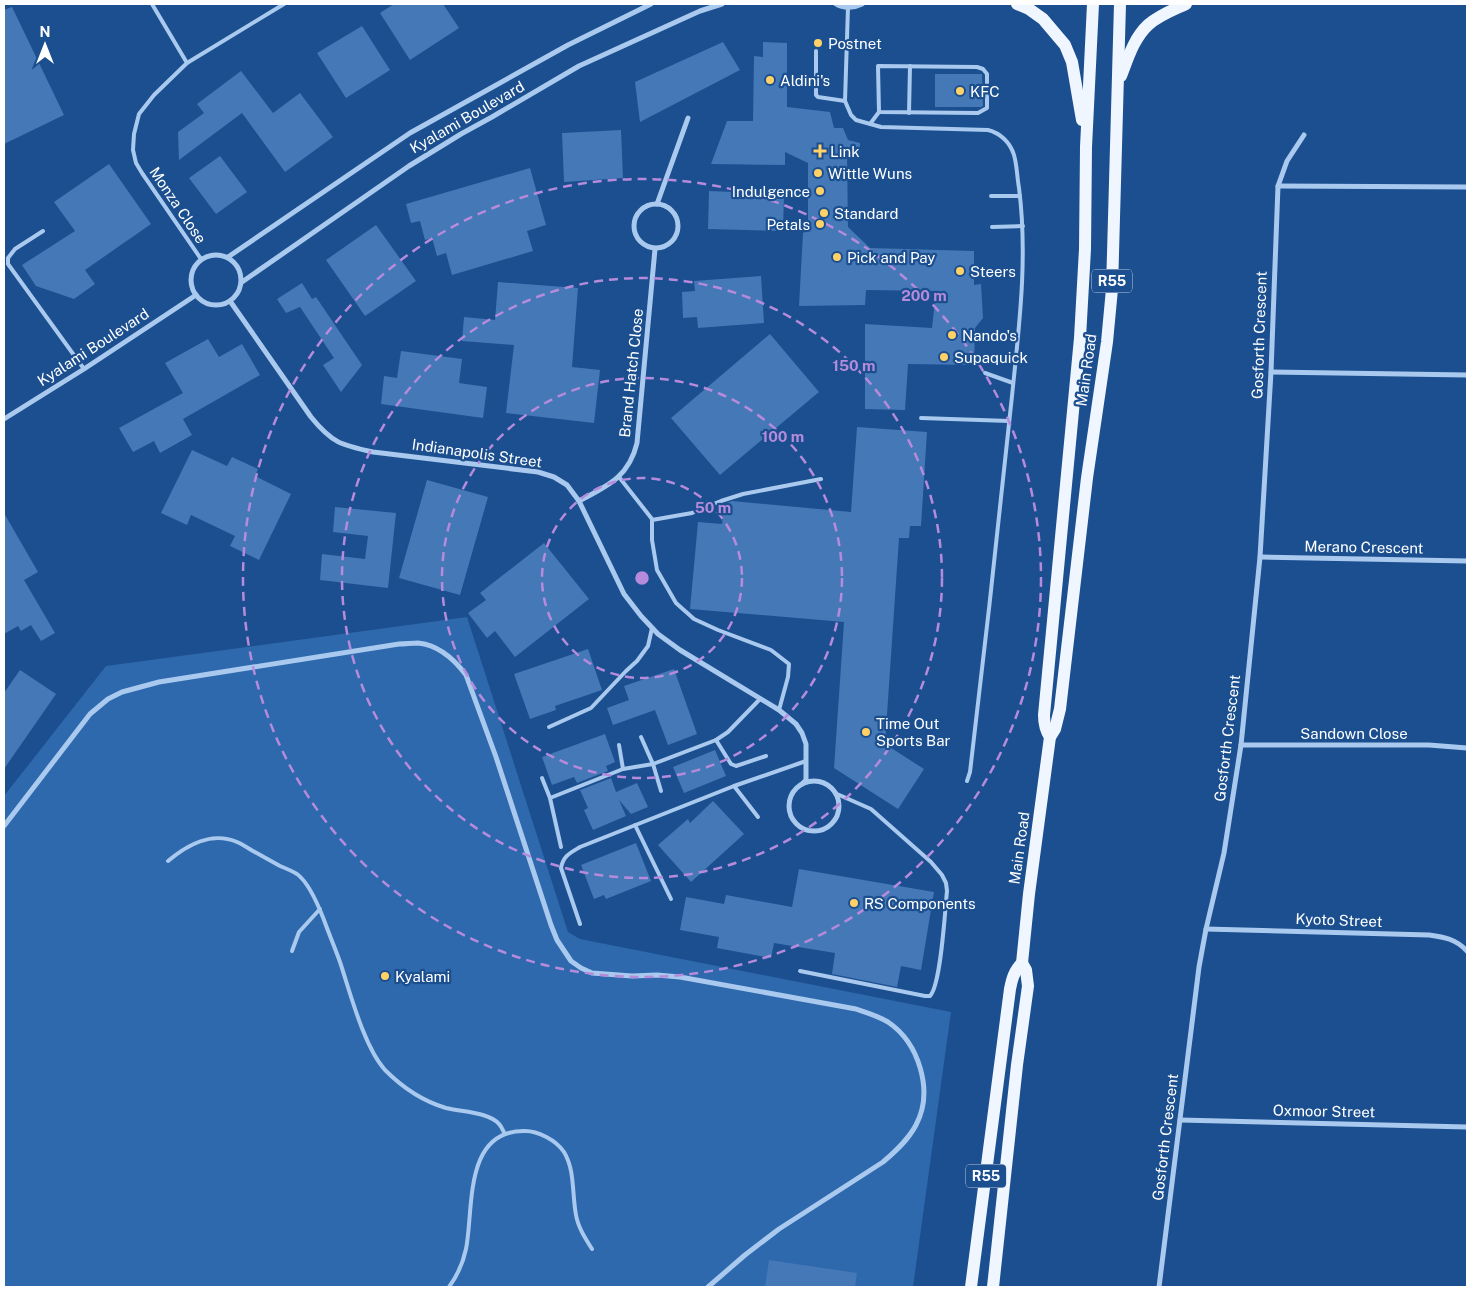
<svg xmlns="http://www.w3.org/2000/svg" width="1471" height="1291" font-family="'Public Sans',sans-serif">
  <rect width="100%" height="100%" fill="#1b4f8f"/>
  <path fill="#2e69ad" d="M467,617L568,932L580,939L951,1012L913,1287H4V796L106,666Z"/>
  <g fill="#4478b7">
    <path d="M394,4H443L459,28L410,60L380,13Z"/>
    <path d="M12,7L64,115L4,144V10Z"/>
    <path d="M362,26L390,70L346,98L317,53Z"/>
    <path d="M723,42L740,70L640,122L635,82Z"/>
    <path d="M763,42L787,43V107L830,112L834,128H843L848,140L860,143V152L847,154L848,227L870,248L974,251V285L981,284L983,318L975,328L974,365L908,364L905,410L865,409V324L932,328L936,291L866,290L865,305L799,306L803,233L808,230V163L785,152V165L711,164L727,121H753L754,56L763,57Z"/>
    <path d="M241,71L273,113L300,93L333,137L285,172L242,113L179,160L178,132L204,113L197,104Z"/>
    <path d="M935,74H982L983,106L981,107H935Z"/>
    <path d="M621,130L623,178L564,182L562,133Z"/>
    <path d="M220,156L247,192L216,214L189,178Z"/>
    <path d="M109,164L151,224L85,270L95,284L74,299L36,286L22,265L75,231L54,202Z"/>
    <path d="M530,168L546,225L527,231L533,251L452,275L446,253L437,256L432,238L425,240L420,221L411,223L406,204Z"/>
    <path d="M709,191L784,194L783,231L708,229Z"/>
    <path d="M376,225L416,281L365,316L326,260Z"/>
    <path d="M761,276L764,323L698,328L697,317L683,318L682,292L695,291L694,281Z"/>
    <path d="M498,282L578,288L572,367L600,370L594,423L506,413L514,345L462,341L464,317L495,320Z"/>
    <path d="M302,283L312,299L316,297L362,365L341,392L323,365L334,358L300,307L286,313L277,299Z"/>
    <path d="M770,334L819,392L720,475L671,418Z"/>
    <path d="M208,339L219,357L242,344L260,375L183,419L192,435L160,453L154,441L133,452L119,428L183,393L165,363Z"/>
    <path d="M401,351L462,359L459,383L487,387L483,418L381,404L384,376L397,378Z"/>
    <path d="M857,427L927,432L921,526H910L909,538H899L885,744L924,769L898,809L834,768L844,622L690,609L698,522L722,524L724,504L732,501L851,512Z"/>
    <path d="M192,450L227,466L232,457L258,469L255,476L291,494L259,560L230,546L235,536L191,515L187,525L161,513Z"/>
    <path d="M427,480L488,497L460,595L399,578Z"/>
    <path d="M335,507L396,513L388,588L320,580L322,554L365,559L368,536L333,532Z"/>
    <path d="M4,513L38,572L24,580L55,633L41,641L31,625L21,631L18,626L4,634Z"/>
    <path d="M544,543L589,599L515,657L495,631L487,638L468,613L486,600L480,593Z"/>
    <path d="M588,649L602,690L555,706L556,710L530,719L514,674Z"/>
    <path d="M674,669L697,734L668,745L655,710L613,725L607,708L629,700L624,686Z"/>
    <path d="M20,670L56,694L4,769V693Z"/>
    <path d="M605,734L615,762L606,766L608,771L577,783L574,777L552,785L542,757Z"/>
    <path d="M715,750L726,776L684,793L673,767Z"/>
    <path d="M611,778L616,792L637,783L648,807L631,814L619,800L626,816L593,830L584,810L588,808L580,790Z"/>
    <path d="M713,801L744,834L691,882L658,845L688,819L690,823Z"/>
    <path d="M636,843L651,881L606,899L604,895L594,899L581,865Z"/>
    <path d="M799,869L934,892L921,970L901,966L897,987L832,974L835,953L774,943L771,958L717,948L719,937L680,930L686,897L724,904L726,895L792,907Z"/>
    <path d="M769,1260L857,1273L855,1287H765Z"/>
  </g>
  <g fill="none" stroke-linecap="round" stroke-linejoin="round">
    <g stroke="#a9c9ee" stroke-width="4">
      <path d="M152,4L187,63"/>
      <path d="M848,7L845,101L851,115L856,120L881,127L988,130C1000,133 1010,142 1014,155C1017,165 1017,177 1019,188C1028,258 1019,327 1012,396C999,521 985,647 970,772L967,781"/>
      <path d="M816,51V95L818,97L845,101"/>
      <path d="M878,66L977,67L983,69L987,74V108L978,113L879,112Z"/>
      <path d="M909,113L910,66"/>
      <path d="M870,124L879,112"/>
      <path d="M991,196H1020"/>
      <path d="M992,227L1023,226"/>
      <path d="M43,231L15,249L8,258V264L84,369"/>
      <path d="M201,259L142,173L136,163L133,150L134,134L139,114L154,95L187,63L284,4"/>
      <path d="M985,373L1013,383"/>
      <path d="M921,418L1009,421"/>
      <path d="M619,477L652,519V540L657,570L676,603L694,619L718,630L771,650L789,664L788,677L779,710"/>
      <path d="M652,520L692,513L721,501L743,494L821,479"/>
      <path d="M549,727L591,708L626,671L637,661L648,646L652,628"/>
      <path d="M641,737L653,764L661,791"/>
      <path d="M716,740L731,764L736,766L766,756"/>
      <path d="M619,745L623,769"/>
      <path d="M542,778L550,798"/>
      <path d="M734,786L758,817"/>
      <path d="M635,825L671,899"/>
      <path d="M561,847L550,798L623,769L653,764L716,740L728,732L760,699"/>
      <path d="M168,861C187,845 211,831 237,842C242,844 248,848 253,851C262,856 271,861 280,866C285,868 292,871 297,874C308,882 319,907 324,920C329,934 335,948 340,962C350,992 364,1047 385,1070C402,1087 422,1101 446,1108C461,1112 489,1112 499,1124C502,1127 503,1131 505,1134"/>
      <path d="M580,924L561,868C563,856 570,853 580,847L734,786L806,761"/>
      <path d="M292,951L299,932L320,909"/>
      <path d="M800,971L925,996H930C941,985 945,910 947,891L946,883L942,875L931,862L871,809L837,794"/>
      <path d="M449,1287C457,1276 463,1263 466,1249C474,1209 463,1130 525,1131C538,1131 556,1140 564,1152C575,1170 572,1194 576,1215C578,1227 585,1238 592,1249"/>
    </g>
    <g stroke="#a9c9ee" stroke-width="5">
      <path d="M836,4C844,9 854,8 862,4"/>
      <path d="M1278,186L1467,187"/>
      <circle cx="656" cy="226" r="22"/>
      <path d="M657,204L688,118"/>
      <circle cx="216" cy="280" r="25"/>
      <path d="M228,257L410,133L568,45L651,4"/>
      <path d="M242,282L409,166L461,134L492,117L579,66L700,11L722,4"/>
      <path d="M230,301L311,417C332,443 341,445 373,452L538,472L554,477L567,485L579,501L624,594L641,616L658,634L680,650L779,710L796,724L802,733L806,744V780L802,784"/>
      <path d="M1271,372L1467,375"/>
      <path d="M4,419L84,369L196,295"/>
      <path d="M579,501C607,486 629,477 637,443L655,249"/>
      <path d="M1260,557L1467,561"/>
      <path d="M1241,745H1429L1467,748"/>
      <circle cx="814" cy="806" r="25"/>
      <path d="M4,826L90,714L108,699L122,692L159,682L399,644C405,644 412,643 418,643C439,645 454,659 466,675L496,757L551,925L557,940L571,961L581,968L592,973L632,976L657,975L680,977L856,1009C867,1013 878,1016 888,1022C919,1043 934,1091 916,1125C908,1140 896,1151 883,1162L779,1229L745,1255L708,1287"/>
      <path d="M1206,929L1429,935C1444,937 1456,939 1467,951"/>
      <path d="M1180,1120L1467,1127"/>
      <path d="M1159,1287L1199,967L1206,929L1224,853L1241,745L1260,557L1271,372L1278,186L1287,161L1304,135"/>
    </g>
    <g stroke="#f0f6ff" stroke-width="12">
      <path d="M1017,4L1029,9L1043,19L1065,45L1072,62L1082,120"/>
      <path d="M1121,76C1128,58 1134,38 1148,25C1159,15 1173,10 1186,4"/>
      <path d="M1050,737C1045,730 1044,724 1044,715L1080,338L1085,249L1086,147L1093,4"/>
      <path d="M971,1287L1010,989C1012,979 1014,971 1022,963L1029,894L1050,737L1055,729L1060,709L1087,478L1107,342L1112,289L1120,4"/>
      <path d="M993,1287L1017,1065L1028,986L1026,970L1022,963"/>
    </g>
  </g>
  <g fill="none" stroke="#b68bdc" stroke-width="2.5" stroke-dasharray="9 6">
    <circle cx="642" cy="578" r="100"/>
    <circle cx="642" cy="578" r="200"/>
    <circle cx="642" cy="578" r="300"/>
    <circle cx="642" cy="578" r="399"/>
  </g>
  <g fill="#ffd166" stroke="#1b4f8f" stroke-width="2">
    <circle cx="818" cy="43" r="5"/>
    <circle cx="770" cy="80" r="5"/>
    <circle cx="960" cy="91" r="5"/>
    <path d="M817.5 143.5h5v5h5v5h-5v5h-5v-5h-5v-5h5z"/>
    <circle cx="818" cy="173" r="5"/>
    <circle cx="820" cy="191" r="5"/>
    <circle cx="824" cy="213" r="5"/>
    <circle cx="820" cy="224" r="5"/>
    <circle cx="837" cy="257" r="5"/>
    <circle cx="960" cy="271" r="5"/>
    <circle cx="952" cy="335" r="5"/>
    <circle cx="944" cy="357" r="5"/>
    <circle cx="866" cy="732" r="5"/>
    <circle cx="854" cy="903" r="5"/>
    <circle cx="385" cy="976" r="5"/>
  </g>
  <g text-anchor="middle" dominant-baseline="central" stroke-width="4.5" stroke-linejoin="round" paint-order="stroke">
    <g fill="#1b4f8f" stroke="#bbcadd" stroke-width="1">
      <rect x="1092" y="269.5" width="40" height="23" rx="4"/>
      <rect x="966" y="1164.5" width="40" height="23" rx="4"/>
    </g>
    <g font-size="14" font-weight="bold" fill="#fff">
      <text x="1112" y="281">R55</text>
      <text x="986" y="1176">R55</text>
    </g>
    <g font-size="15" fill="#fff" stroke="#1b4f8f" text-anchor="start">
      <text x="828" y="43">Postnet</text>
      <text x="780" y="80">Aldini's</text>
      <text x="970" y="91">KFC</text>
      <text x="830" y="151">Link</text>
      <text x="828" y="173">Wittle Wuns</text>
      <text x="810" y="191" text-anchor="end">Indulgence</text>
      <text x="834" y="213">Standard</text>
      <text x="810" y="224" text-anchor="end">Petals</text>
      <text x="847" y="257">Pick and Pay</text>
      <text x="970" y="271">Steers</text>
      <text x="962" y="335">Nando's</text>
      <text x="954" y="357">Supaquick</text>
      <text x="876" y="723">Time Out<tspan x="876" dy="17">Sports Bar</tspan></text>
      <text x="864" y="903">RS Components</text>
      <text x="395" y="976">Kyalami</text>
    </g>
    <g font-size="15" fill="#fff" stroke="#1b4f8f">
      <text transform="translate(467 117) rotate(-30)">Kyalami Boulevard</text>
      <text transform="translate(178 205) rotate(56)">Monza Close</text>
      <text transform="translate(1259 335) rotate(-88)">Gosforth Crescent</text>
      <text transform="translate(93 347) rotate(-33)">Kyalami Boulevard</text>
      <text transform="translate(1086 370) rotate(-82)">Main Road</text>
      <text transform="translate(631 373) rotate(-84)">Brand Hatch Close</text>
      <text transform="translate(477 453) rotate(8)">Indianapolis Street</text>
      <text transform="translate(1364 547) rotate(1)">Merano Crescent</text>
      <text x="1354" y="733">Sandown Close</text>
      <text transform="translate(1227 738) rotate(-83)">Gosforth Crescent</text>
      <text transform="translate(1019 848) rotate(-82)">Main Road</text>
      <text transform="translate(1339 920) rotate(2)">Kyoto Street</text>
      <text transform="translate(1324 1111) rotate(1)">Oxmoor Street</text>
      <text transform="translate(1165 1137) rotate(-83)">Gosforth Crescent</text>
    </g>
  </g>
  <circle cx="642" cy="578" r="8" fill="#b68bdc" stroke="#1b4f8f" stroke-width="2.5"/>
  <g font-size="15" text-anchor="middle" font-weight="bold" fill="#b68bdc" stroke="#1b4f8f" stroke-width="4.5" stroke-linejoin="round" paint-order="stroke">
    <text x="924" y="301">200 m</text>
    <text x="854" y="371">150 m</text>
    <text x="783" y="442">100 m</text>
    <text x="713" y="513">50 m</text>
  </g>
  <rect width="1471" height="1291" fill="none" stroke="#ffffff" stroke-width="10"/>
  <g transform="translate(45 45)" stroke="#1b4f8f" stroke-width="4" paint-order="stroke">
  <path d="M0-4L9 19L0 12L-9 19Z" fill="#ffffff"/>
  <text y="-8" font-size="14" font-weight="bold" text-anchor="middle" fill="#ffffff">N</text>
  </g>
</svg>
